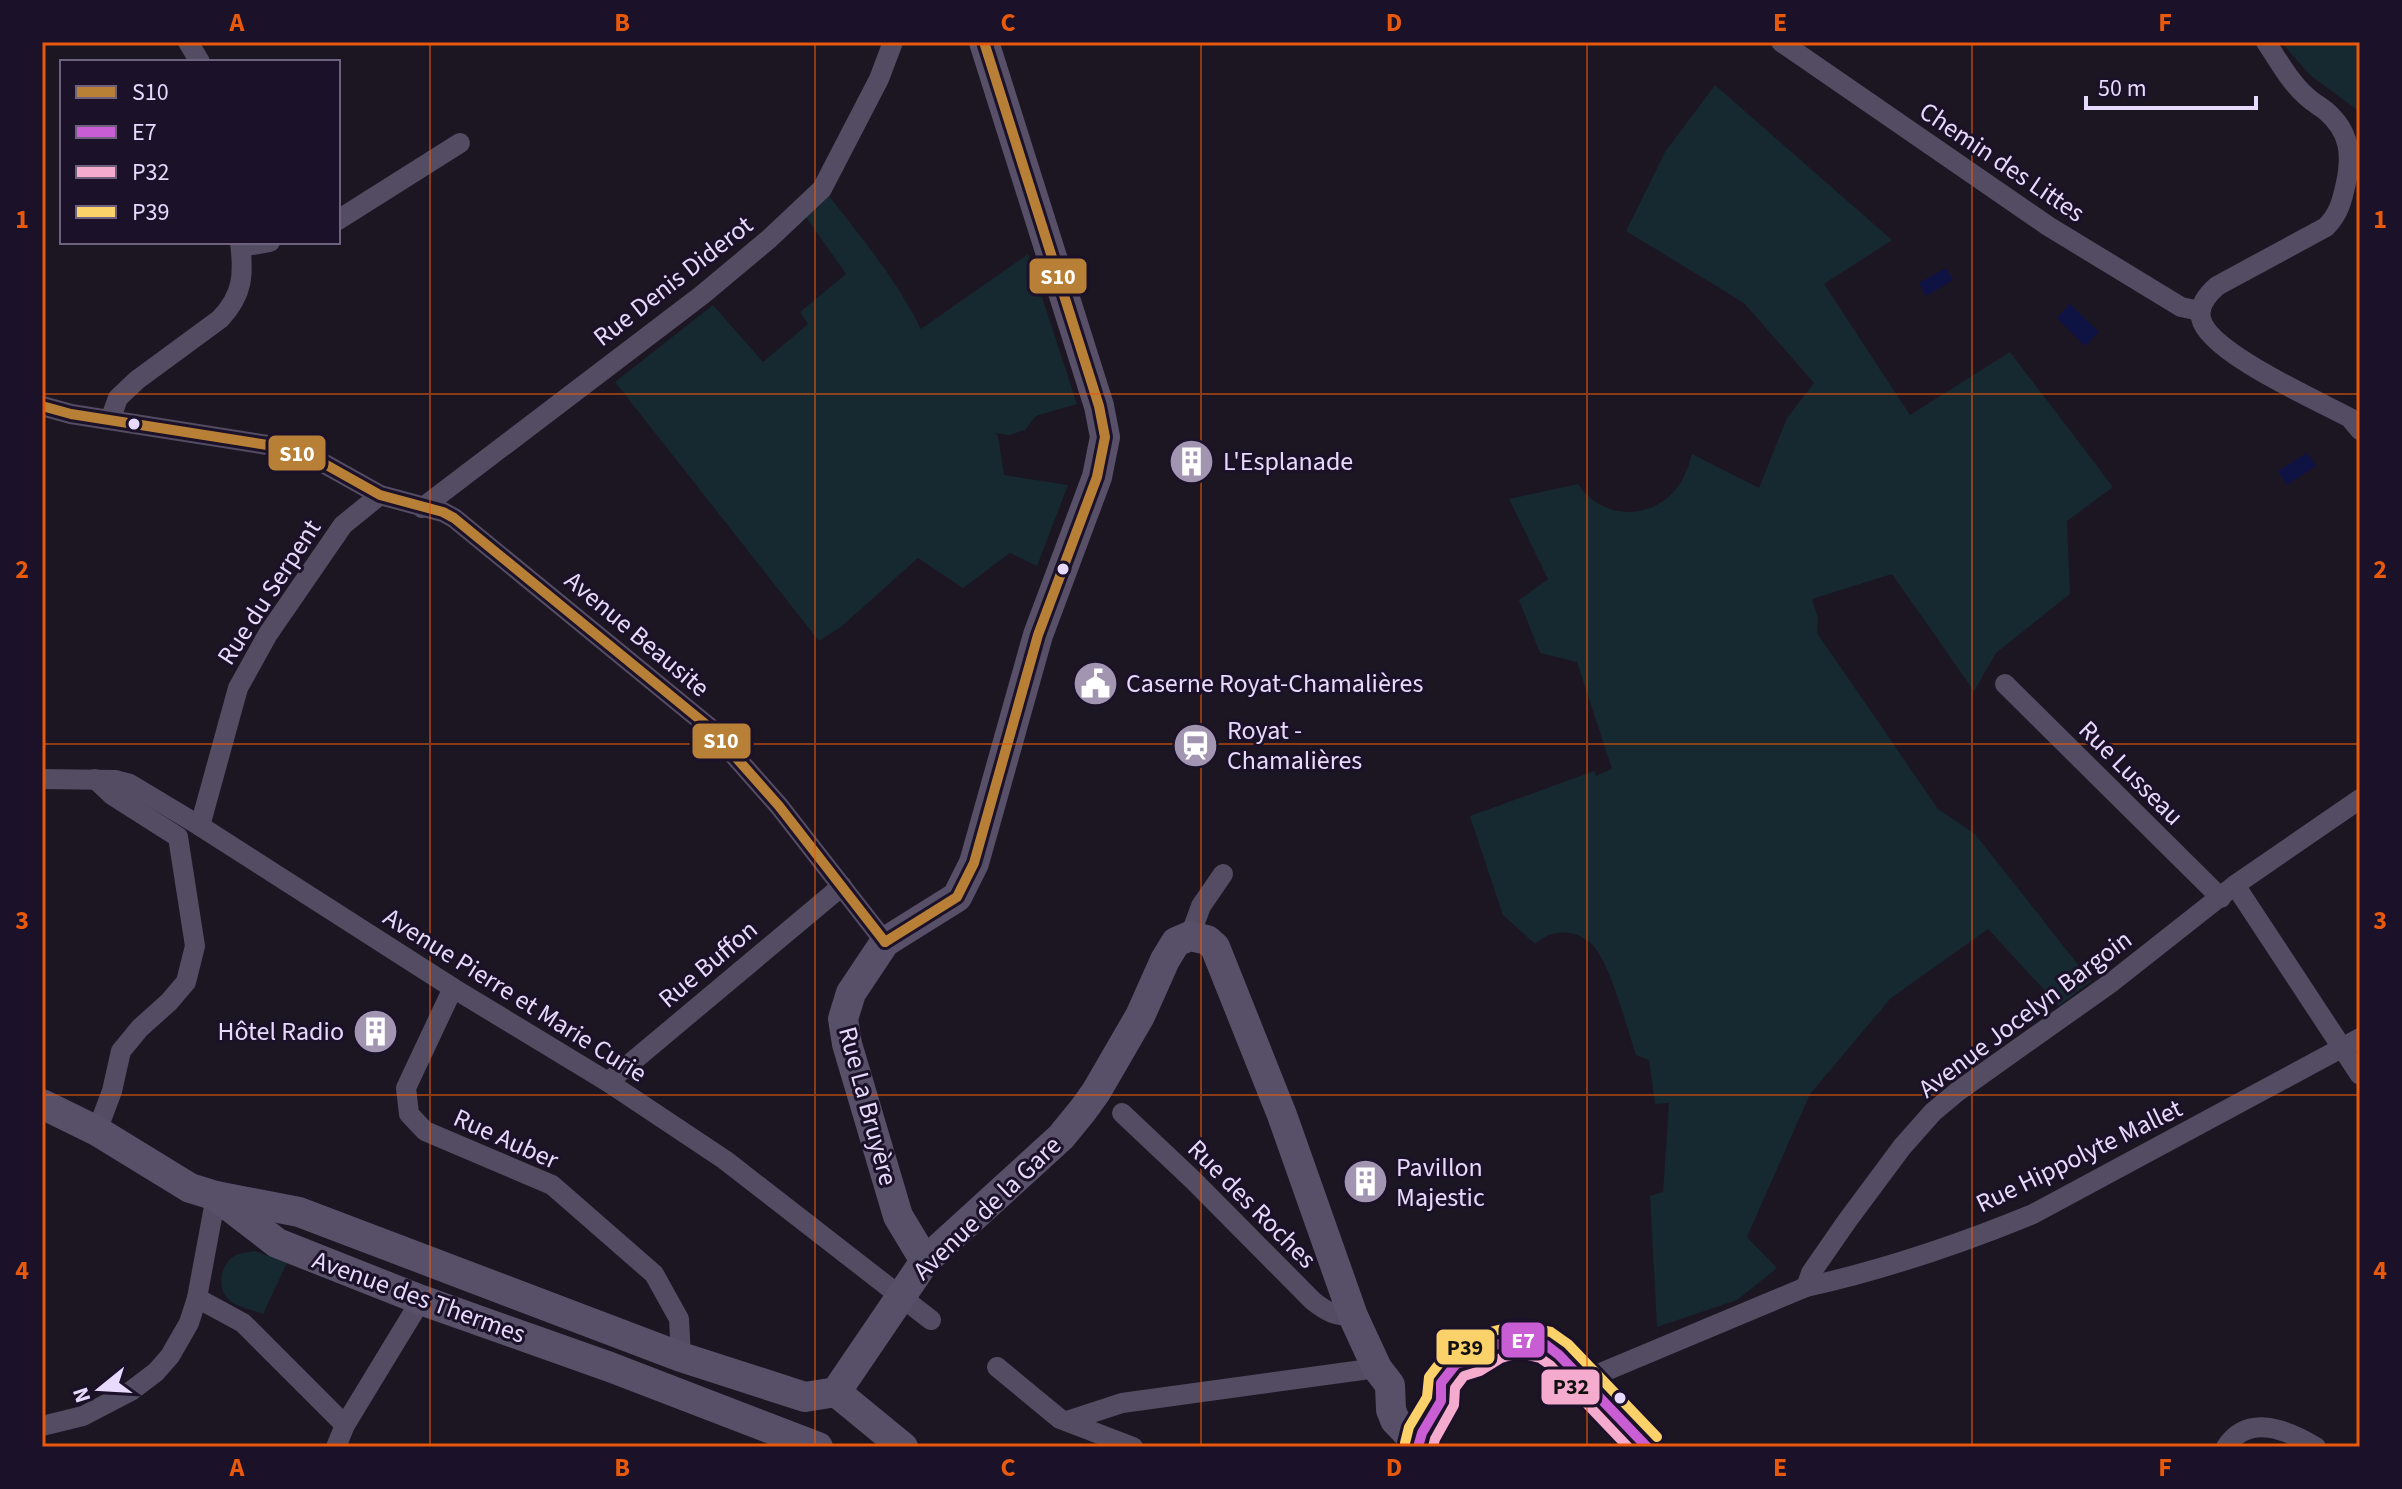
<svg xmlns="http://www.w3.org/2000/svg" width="2402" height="1489" font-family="'Source Sans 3',sans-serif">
  <rect width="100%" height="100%" fill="#1c1623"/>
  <g fill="#162830">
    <path d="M2281,42H2360V112L2310,75Z"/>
    <path d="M1715,85L1892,240L1824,284L1910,415L2010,352L2113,487L2067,521L2070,594L1996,653L1974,691L1892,574L1812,599L1818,618L1817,633L1938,809L1975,834L2091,981L2059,1006L1988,929L1891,998L1810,1094L1747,1237L1777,1268L1737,1300L1657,1327L1650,1196L1663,1192L1669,1103L1655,1104L1649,1060L1636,1055C1627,1028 1612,971 1596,949C1581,929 1553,927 1535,944L1503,915L1470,816L1594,771L1596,776L1612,769L1577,662L1540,653L1519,600L1548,579L1509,499L1578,484C1601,519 1649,522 1676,489C1685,478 1688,467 1692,454L1759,488L1787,418L1814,383L1744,303L1626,231L1665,152Z"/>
    <path d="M829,196C862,238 897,281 921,329L1028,254L1077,404L1036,416L1025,430L1009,435L995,433L998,436L1004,475L1068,485L1037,566L1010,553L963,588L918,558L841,627L819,641L615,382L713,305L763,362L808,324L800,312L846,274L806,217Z"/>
    <path d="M255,1251L287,1263L263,1314C253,1310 235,1307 228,1299C216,1287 221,1262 236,1255C241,1253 250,1252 255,1251Z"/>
  </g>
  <g fill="#0e1343">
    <path d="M1946,268L1953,280L1926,296L1919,283Z"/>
    <path d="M2070,304L2099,332L2085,346L2057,318Z"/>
    <path d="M2307,453L2316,466L2287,485L2278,471Z"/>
  </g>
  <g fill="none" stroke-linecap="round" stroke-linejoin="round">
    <g stroke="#534c63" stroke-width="20">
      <path d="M188,42L200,62"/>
      <path d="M1781,42L2048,226L2181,307L2200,311"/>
      <path d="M2266,42C2278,60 2290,82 2306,96C2312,102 2320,106 2326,111C2350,132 2352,154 2346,183C2342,201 2339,214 2326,227L2217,286C2208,294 2198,305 2201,318C2207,352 2319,401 2350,418L2360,430"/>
      <path d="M338,220L460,143"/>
      <path d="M241,247L270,242"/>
      <path d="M42,406L71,414L274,446L314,458L380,495L443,512L454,518L709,727L779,806L885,942"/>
      <path d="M110,420L118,398L137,380L220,319C243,295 244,275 240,242"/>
      <path d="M422,508L702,295L769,239L822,189L879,79L893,42"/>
      <path d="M2005,684L2221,898"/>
      <path d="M42,779L115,780L130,784L200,826L453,988L608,1082L725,1160L931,1320"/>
      <path d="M95,779L112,795L178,837L195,946L186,982L169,1002L140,1028L121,1051L112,1091L97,1131"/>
      <path d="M200,826L238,688L268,634L343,525L380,495"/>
      <path d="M2235,885L2360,1075"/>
      <path d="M1190,936L1201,906L1223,874"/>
      <path d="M453,988L406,1088L409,1114L425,1131L552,1185L654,1274L679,1319L681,1357"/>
      <path d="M608,1082L842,886"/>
      <path d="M1122,1113L1193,1180L1313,1301C1327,1312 1335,1316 1353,1316"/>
      <path d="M1806,1287C1883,1270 1960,1244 2033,1214L2360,1038"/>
      <path d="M197,1298L243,1323L345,1425"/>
      <path d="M997,1367L1060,1419L1133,1447"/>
      <path d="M1584,1380L1806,1287L1811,1273L1847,1221L1902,1147L1933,1112L1957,1092L2112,982L2235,885L2360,799"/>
      <path d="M1067,1421L1122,1403L1377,1368"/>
      <path d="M42,1426L83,1416L131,1391L156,1372L170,1356L189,1323L197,1298L216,1196"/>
      <path d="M336,1447L345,1425L421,1300"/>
      <path d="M2226,1447C2249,1412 2289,1431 2316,1447"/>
    </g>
    <g stroke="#585069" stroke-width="30">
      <path d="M42,1104L97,1131L190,1188L216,1196L277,1243L421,1300L610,1367L818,1447"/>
      <path d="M216,1196L299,1212L681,1357L805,1397L836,1392L925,1261L1061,1137L1083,1110L1096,1092L1140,1016L1165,960L1176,942L1190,936L1207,940L1215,947L1282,1115L1353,1316L1377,1368L1390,1385L1391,1410L1395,1420L1418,1444"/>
      <path d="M925,1261L898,1216L847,1044L843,1019L851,993L885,942L957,897L974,863L1038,635L1097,477L1105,437L1099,406L984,42"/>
      <path d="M836,1392L903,1447"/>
      <path d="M1418,1447L1422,1433L1441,1401V1383L1456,1364L1474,1359L1495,1345L1519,1339L1546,1345L1559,1355L1647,1447"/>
    </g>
    <defs>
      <g id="bus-1">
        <path d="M42,406L71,414L274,446L314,458L380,495L443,512L454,518L709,727L779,806L885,942"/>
        <path d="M885,942L957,897L974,863L1038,635L1097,477L1105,437L1099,406L984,42"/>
      </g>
      <path id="bus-2" d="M1418,1447L1422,1433L1441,1401V1383L1456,1364L1474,1359L1495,1345L1519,1339L1546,1345L1559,1355L1647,1447"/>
      <path id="bus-3" d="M1433,1447L1435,1439L1454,1405L1455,1388L1464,1376L1480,1371L1501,1358L1519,1353L1540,1358L1550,1365L1628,1447"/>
      <path id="bus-4" d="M1405,1443L1409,1427L1427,1397L1429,1377L1448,1352L1468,1346L1490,1332L1518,1325L1551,1332L1568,1344L1657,1437"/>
    </defs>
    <use href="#bus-1" stroke="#1b1128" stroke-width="16"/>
    <use href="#bus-2" stroke="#1b1128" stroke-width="16"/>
    <use href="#bus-3" stroke="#1b1128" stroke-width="16"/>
    <use href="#bus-4" stroke="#1b1128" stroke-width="16"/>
    <use href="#bus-1" stroke="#b88036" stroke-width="10"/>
    <use href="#bus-2" stroke="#c95dd4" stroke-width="10"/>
    <use href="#bus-3" stroke="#f4abcd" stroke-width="10"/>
    <use href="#bus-4" stroke="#fbd169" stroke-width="10"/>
  </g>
  <path fill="none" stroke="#e8590c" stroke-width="2" stroke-opacity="0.55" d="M430,42V1447M815,42V1447M1201,42V1447M1587,42V1447M1972,42V1447M42,394H2360M42,744H2360M42,1095H2360"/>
  <defs>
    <symbol id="building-disc" viewBox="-11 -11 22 22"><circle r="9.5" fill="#a195b1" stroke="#1b1128"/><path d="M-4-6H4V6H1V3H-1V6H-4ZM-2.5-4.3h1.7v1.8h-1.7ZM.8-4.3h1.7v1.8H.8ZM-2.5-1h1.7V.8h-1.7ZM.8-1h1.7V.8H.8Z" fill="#fff"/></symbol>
    <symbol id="civic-disc" viewBox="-11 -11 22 22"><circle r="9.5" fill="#a195b1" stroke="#1b1128"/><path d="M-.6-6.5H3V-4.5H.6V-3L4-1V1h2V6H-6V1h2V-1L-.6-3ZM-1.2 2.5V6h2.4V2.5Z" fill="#fff"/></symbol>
    <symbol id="station-disc" viewBox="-11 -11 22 22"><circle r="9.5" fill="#a195b1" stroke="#1b1128"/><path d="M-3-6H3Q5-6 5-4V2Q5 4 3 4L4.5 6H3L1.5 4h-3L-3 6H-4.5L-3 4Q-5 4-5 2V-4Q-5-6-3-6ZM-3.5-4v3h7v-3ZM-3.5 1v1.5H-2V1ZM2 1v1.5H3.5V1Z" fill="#fff"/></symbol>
  </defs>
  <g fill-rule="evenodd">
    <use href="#building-disc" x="1166" y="436" width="51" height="51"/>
    <use href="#civic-disc" x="1070" y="658" width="51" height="51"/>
    <use href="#station-disc" x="1170" y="720" width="51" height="51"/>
    <use href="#building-disc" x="350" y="1006" width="51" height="51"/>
    <use href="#building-disc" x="1340" y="1156" width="51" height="51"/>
  </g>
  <g fill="#e8dafd" stroke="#1b1128" stroke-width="3">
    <circle cx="134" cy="424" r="7"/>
    <circle cx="1063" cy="569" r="7"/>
    <circle cx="1620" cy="1398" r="7"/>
  </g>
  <g text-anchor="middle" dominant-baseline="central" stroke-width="6" stroke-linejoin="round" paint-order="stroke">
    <g font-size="26" fill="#e8dafd" stroke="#1b1128">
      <text transform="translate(2002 162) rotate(34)">Chemin des Littes</text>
      <text transform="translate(673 281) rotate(-38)">Rue Denis Diderot</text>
      <text transform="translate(269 592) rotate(-57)">Rue du Serpent</text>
      <text transform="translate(637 634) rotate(40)">Avenue Beausite</text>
      <text transform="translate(2131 773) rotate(45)">Rue Lusseau</text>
      <text transform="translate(708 964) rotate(-40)">Rue Buffon</text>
      <text transform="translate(515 995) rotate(32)">Avenue Pierre et Marie Curie</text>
      <text transform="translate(2025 1014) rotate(-37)">Avenue Jocelyn Bargoin</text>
      <text transform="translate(868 1106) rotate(75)">Rue La Bruyère</text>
      <text transform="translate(506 1139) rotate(24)">Rue Auber</text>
      <text transform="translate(2079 1156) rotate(-26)">Rue Hippolyte Mallet</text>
      <text transform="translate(1252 1204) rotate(45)">Rue des Roches</text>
      <text transform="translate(987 1208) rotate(-44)">Avenue de la Gare</text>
      <text transform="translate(419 1297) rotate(20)">Avenue des Thermes</text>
    </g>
    <g font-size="26" fill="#e8dafd" stroke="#1b1128" text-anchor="start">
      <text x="1223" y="461">L'Esplanade</text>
      <text x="1126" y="683">Caserne Royat-Chamalières</text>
      <text x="1227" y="730">Royat -<tspan x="1227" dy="30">Chamalières</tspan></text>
      <text x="344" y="1031" text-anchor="end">Hôtel Radio</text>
      <text x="1396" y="1167">Pavillon<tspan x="1396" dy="30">Majestic</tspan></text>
    </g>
  </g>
  <g stroke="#1b1128" stroke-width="3">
    <rect x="1028" y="257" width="60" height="38" rx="8" fill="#b88036"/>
    <rect x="267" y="434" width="60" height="38" rx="8" fill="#b88036"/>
    <rect x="691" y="722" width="61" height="38" rx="8" fill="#b88036"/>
    <rect x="1500" y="1321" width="46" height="38" rx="8" fill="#c95dd4"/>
    <rect x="1435" y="1328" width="61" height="38" rx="8" fill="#fbd169"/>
    <rect x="1540" y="1368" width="61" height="38" rx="8" fill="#f4abcd"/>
  </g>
  <g font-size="22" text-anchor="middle" font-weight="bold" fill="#fff">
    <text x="1058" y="284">S10</text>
    <text x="297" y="461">S10</text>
    <text x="721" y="748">S10</text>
    <text x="1523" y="1348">E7</text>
  </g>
  <g font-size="22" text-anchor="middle" font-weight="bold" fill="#111">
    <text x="1465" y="1355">P39</text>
    <text x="1571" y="1394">P32</text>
  </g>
  <rect width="2402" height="1489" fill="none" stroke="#1b1128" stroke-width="88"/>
  <rect x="60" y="60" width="280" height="184" fill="#1b1128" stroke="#6d617d" stroke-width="2"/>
  <rect x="76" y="86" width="40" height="12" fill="#b88036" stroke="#6d617d" stroke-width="2"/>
  <text x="132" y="100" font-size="24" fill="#e8dafd">S10</text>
  <rect x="76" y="126" width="40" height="12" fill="#c95dd4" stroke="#6d617d" stroke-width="2"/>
  <text x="132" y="140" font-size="24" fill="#e8dafd">E7</text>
  <rect x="76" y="166" width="40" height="12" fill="#f4abcd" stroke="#6d617d" stroke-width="2"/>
  <text x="132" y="180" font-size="24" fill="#e8dafd">P32</text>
  <rect x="76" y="206" width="40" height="12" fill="#fbd169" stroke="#6d617d" stroke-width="2"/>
  <text x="132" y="220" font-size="24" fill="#e8dafd">P39</text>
  <g transform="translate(100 1389) rotate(252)" stroke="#1b1128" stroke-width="6" paint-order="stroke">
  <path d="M0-6L14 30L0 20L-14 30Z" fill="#e8dafd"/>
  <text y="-12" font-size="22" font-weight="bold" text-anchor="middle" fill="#e8dafd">N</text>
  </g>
  <path d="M2086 96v12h170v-12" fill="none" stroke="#e8dafd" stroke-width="4"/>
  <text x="2098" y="96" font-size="24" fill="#e8dafd" stroke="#1b1128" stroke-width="6" paint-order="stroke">50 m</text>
  <rect x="44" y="44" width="2314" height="1401" fill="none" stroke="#e8590c" stroke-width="3"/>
  <g font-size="26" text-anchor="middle" font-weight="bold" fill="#e8590c">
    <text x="237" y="31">A</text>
    <text x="622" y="31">B</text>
    <text x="1008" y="31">C</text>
    <text x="1394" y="31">D</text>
    <text x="1780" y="31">E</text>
    <text x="2165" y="31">F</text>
    <text x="22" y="228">1</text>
    <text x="2380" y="228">1</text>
    <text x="22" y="578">2</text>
    <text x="2380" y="578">2</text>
    <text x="22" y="929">3</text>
    <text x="2380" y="929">3</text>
    <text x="22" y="1279">4</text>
    <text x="2380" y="1279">4</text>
    <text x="237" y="1476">A</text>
    <text x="622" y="1476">B</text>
    <text x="1008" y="1476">C</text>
    <text x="1394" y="1476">D</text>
    <text x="1780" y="1476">E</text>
    <text x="2165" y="1476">F</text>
  </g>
</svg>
